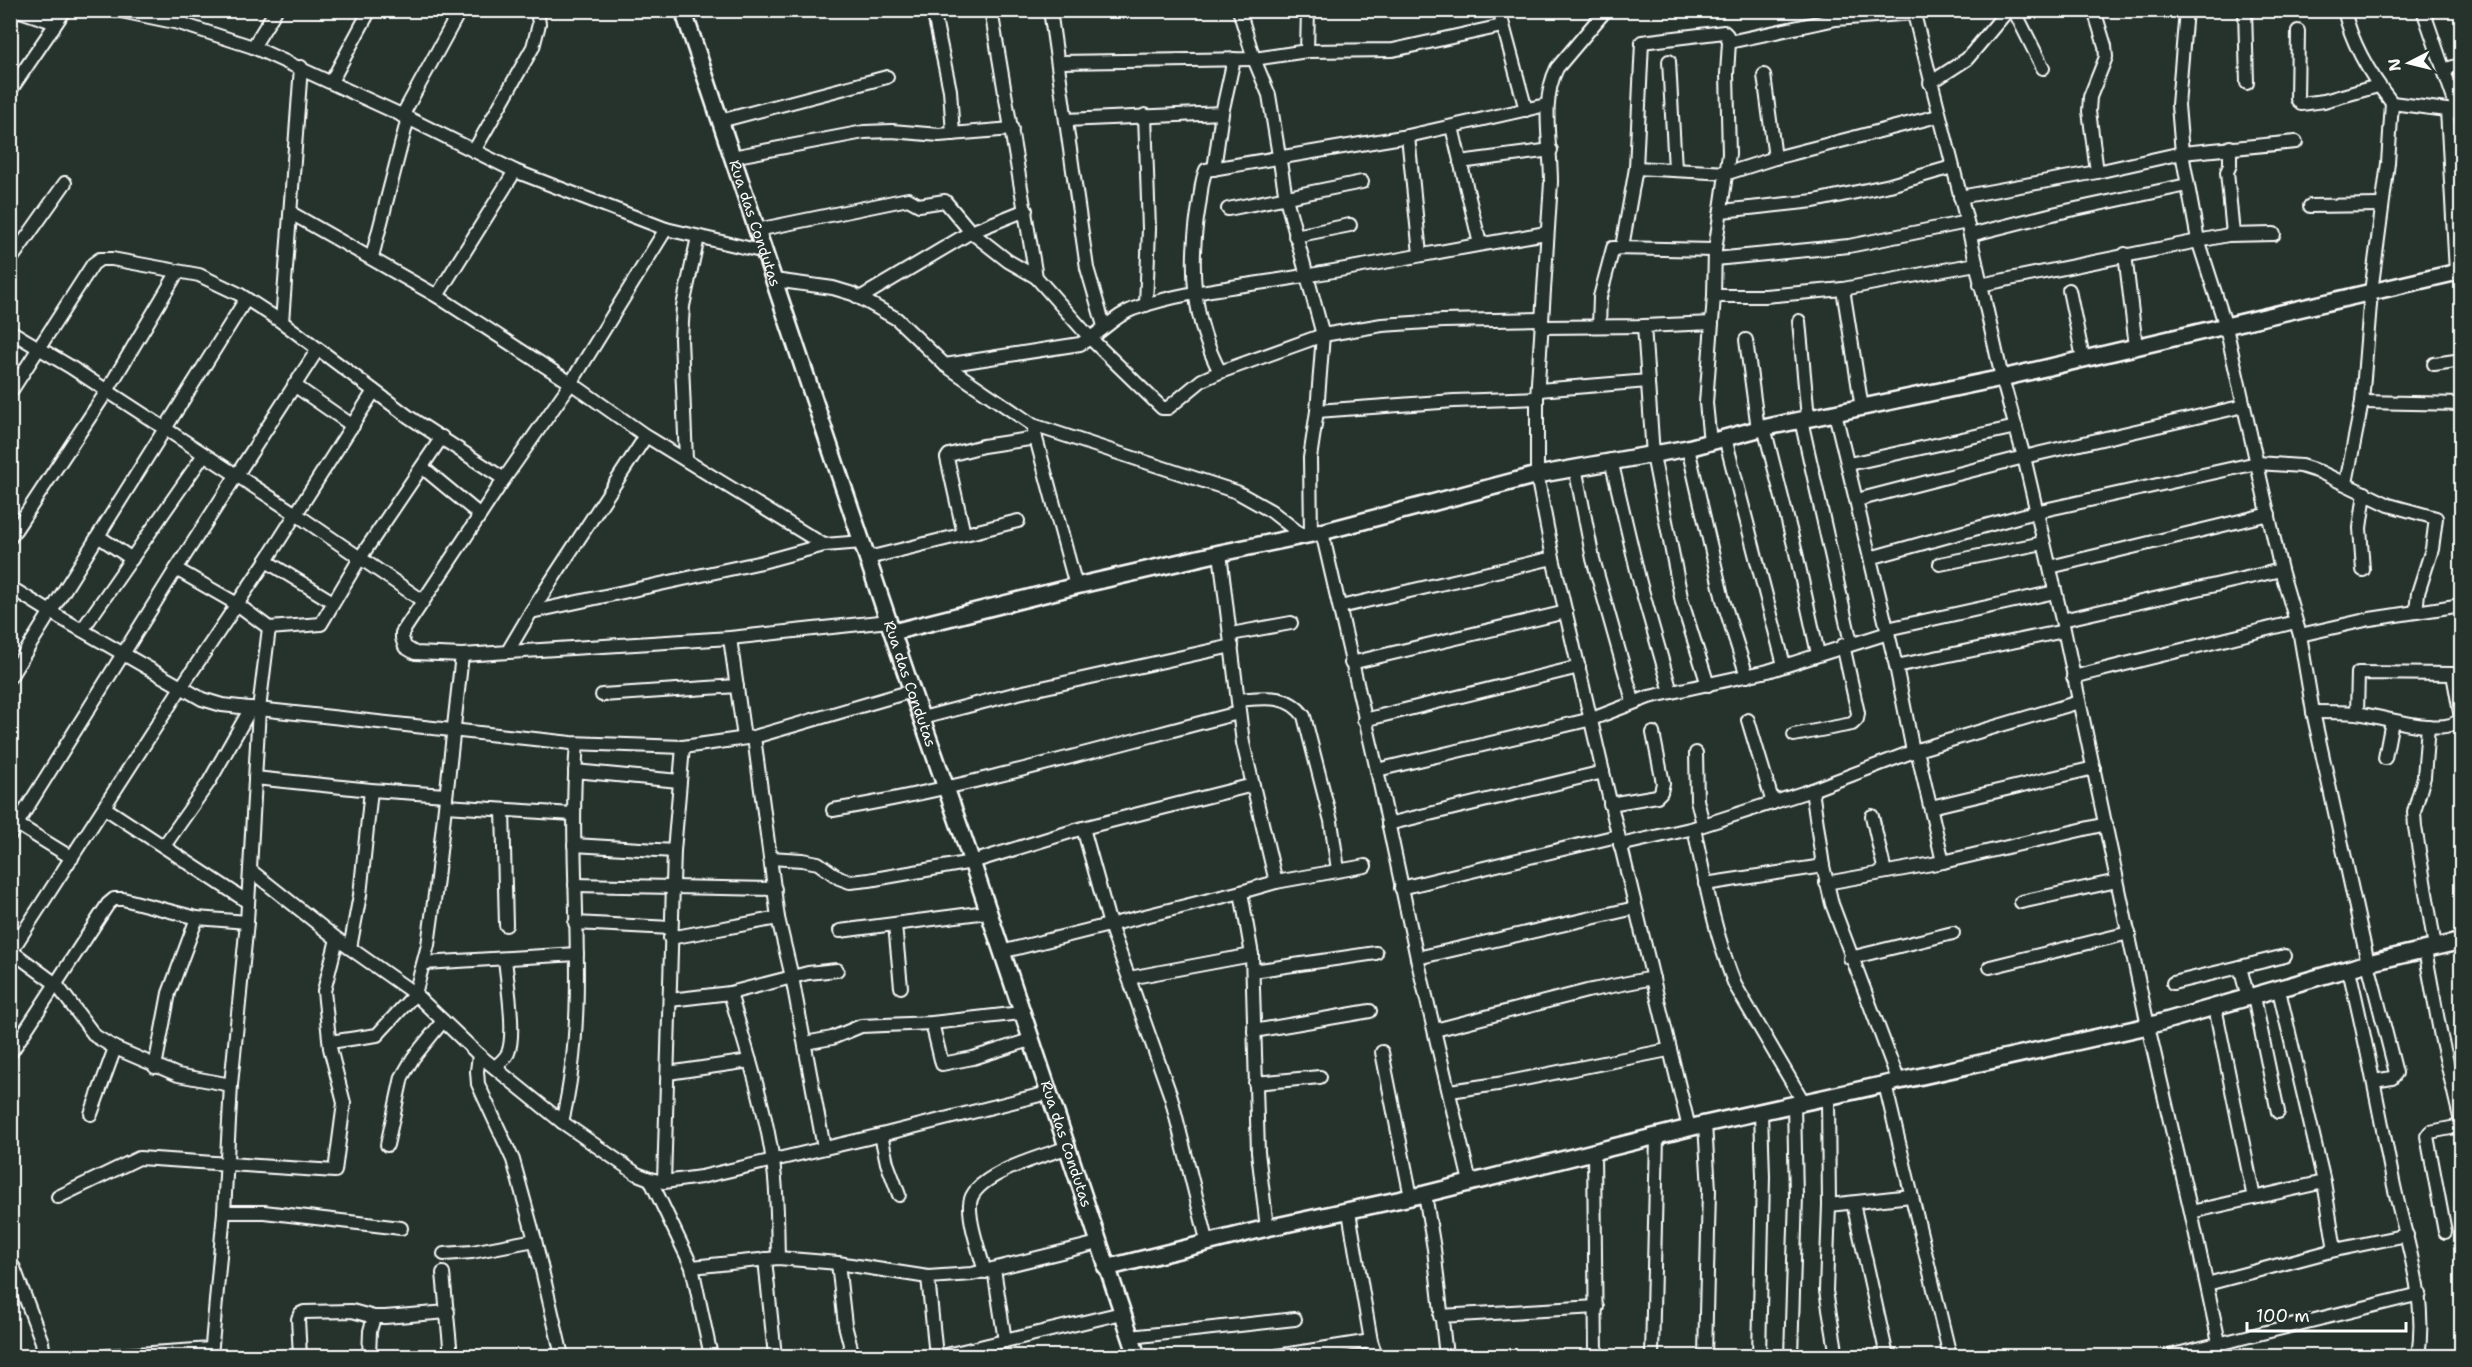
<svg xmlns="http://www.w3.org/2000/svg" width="2472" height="1367" font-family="'Shantell Sans',sans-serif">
  <rect width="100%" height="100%" fill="#26332d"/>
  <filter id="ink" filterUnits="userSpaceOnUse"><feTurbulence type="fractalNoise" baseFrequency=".0167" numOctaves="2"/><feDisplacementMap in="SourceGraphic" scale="12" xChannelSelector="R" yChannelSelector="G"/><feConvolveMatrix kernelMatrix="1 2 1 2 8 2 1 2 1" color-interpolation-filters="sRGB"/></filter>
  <g filter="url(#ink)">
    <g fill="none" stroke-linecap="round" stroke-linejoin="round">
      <defs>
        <g id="minor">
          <path d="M17,10L56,23"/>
          <path d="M116,10L179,23L253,47L408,118L515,171L666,229L765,252"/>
          <path d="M933,10L950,90L953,134"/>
          <path d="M991,10L1036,277L1091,339L1162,408H1168L1202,380L1220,372L1323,335L1382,325L1443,321L1541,319"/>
          <path d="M1050,10L1087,268L1104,326"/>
          <path d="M1239,10L1254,59L1269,95L1286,198L1323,335L1317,411L1310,458L1311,534"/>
          <path d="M1499,10L1526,110"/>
          <path d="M1606,10L1557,68C1540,102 1551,144 1551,182L1537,398V475L1553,558L1603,772L1689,1128"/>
          <path d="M1913,10L1967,222L2002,378L2024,457L2062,620L2148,1026L2191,1212L2222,1356"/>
          <path d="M2014,10L2043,68"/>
          <path d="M2094,10L2105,46L2106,57L2090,97L2089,111L2097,172"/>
          <path d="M2186,10L2178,105L2182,153L2198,240L2226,327L2281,570L2300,635L2313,712L2368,963L2396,1073L2392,1078L2374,1081"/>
          <path d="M2245,10L2247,83"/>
          <path d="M2344,10C2352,45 2370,75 2392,103L2462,112"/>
          <path d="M2423,10L2458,111"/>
          <path d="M179,23L186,10"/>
          <path d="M2298,31L2297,99L2301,104L2324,101L2378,86"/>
          <path d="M1729,42L1836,19L1914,13"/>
          <path d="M253,47L276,10"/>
          <path d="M1307,51L1393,50L1502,26"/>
          <path d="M1669,61L1675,169"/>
          <path d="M1059,62L1254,59L1307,51L1308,10"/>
          <path d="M2444,70L2462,64"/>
          <path d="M1764,75L1775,158"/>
          <path d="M331,82L370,10"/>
          <path d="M1930,83L1967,59L2008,10"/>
          <path d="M10,91L65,10"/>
          <path d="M2447,110L2456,272"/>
          <path d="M1145,115L1149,229L1146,305"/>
          <path d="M402,116L460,10"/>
          <path d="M1066,120L1222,113"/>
          <path d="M720,121L887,77"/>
          <path d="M1452,127L1480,244"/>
          <path d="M1408,136L1420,254"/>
          <path d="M2230,147V165L2227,172L2233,234"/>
          <path d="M474,151L533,47L539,24L537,10"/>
          <path d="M732,157L864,132L892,131L939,135L1012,129"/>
          <path d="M1460,162L1551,150"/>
          <path d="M1636,168L1728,173L1775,158L1938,116"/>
          <path d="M1214,169L1222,113L1234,59"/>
          <path d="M1960,197L2097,172L2182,153L2296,142"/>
          <path d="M2310,206L2381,205"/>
          <path d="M1228,209L1362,182"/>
          <path d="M1722,211L1814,201L1890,185L1952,167"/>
          <path d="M291,213L437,296L571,383L646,436L824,545"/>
          <path d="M666,229L571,383L504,479L402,633V638L405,647L415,653L462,655L730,638L889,621"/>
          <path d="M757,230L908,199L919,205L945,201L971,232L1008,261L1036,277"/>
          <path d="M1970,235L2057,213L2187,185"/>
          <path d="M1295,236L1350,225"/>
          <path d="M1622,247L1636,168L1642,42L1724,32L1727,35L1729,42L1727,74L1729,154L1715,250L1714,296L1706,403L1710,442"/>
          <path d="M2125,254L2136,347"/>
          <path d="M372,257L408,118"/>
          <path d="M1715,259L1849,246L1967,222"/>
          <path d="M10,261L65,183"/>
          <path d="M774,280L833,288L853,294L897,319L945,365L1033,425L1237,492L1271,511L1303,536"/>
          <path d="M1980,285L2228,235L2274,234"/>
          <path d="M1843,289L1862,408"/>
          <path d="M2069,290L2083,358"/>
          <path d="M437,296L515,171"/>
          <path d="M1714,296H1765L1843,289L1976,264"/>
          <path d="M860,298L971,232L1026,210"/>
          <path d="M1799,321L1808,418"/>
          <path d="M282,322L301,67"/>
          <path d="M1599,326L1600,297L1613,248L1715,250"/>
          <path d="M1644,326L1653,455L1682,602L1708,685"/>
          <path d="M1542,327L1644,326L1712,323"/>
          <path d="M10,331L69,366L296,514L423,601"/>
          <path d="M1746,340L1758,429"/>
          <path d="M2434,364L2462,360"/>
          <path d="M945,365L1080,344C1100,335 1112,317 1133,309C1187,290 1247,286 1304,276C1385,263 1466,246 1547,233"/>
          <path d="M1220,372C1192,319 1189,264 1199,206C1201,195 1201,180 1206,170L1408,136L1546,105"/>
          <path d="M294,385L353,426"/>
          <path d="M1539,390L1648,381"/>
          <path d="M10,393L93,264L100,259H112L199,275L239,294L282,322L409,417L504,479"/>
          <path d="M2362,402L2462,404"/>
          <path d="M1317,411L1454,401L1537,398"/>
          <path d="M1835,413L1896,666L1913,751"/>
          <path d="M1801,420L1851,643"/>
          <path d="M1764,427L1796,553L1818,654"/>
          <path d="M1034,431L1076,586"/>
          <path d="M1725,438L1784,665"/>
          <path d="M1688,448L1723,600L1747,676"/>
          <path d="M686,460L681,339L683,306L698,237"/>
          <path d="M1611,460L1640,583L1671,692"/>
          <path d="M1849,464L2016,427"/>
          <path d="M422,467L480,515"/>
          <path d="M1575,467L1593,559L1633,701"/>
          <path d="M2346,483L2362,402L2371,292L2388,163L2392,103"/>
          <path d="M1857,500L2024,457L2244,406"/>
          <path d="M1322,532L1377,770L1417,958L1470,1182"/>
          <path d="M964,534L947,458L949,455L983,446L1036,438"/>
          <path d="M98,536L132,559"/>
          <path d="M10,538L107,391L177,273"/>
          <path d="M1220,553L1243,743L1276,882"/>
          <path d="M868,558L1018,521"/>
          <path d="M1870,558L2035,512L2257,463L2301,466L2320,472L2389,505L2436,518L2432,549L2418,593L2416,612"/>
          <path d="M266,561L333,602"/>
          <path d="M1940,564L2043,543"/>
          <path d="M2050,567L2269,514"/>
          <path d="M176,569L237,604L269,628L259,709L247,922L231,1085L224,1212L211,1356"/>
          <path d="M2363,570L2360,528L2365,493"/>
          <path d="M10,587L52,613L202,699L222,705L571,743L683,747L754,737L912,691"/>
          <path d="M1340,607L1553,558"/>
          <path d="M531,612L762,562L824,545L863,542"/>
          <path d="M2062,620L2281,570"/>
          <path d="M269,628L321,624L360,558L442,437"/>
          <path d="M1887,629L2055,592"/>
          <path d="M82,630L203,456"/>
          <path d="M1231,634L1291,623"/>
          <path d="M2300,635L2370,619L2462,605"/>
          <path d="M730,638L744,738"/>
          <path d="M508,651L531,612L646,436"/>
          <path d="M1351,663L1566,612"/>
          <path d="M1896,666L2064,631"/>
          <path d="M10,677L246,299"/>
          <path d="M2073,677L2295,622"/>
          <path d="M602,695L737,686"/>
          <path d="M1238,700C1264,698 1287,693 1304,716L1331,821L1338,870"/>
          <path d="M2313,712C2327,712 2342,712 2356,713C2377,715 2448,739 2461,718L2453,674L2358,673L2357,713"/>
          <path d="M922,718L1014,694L1232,646"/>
          <path d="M1364,720L1579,667"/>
          <path d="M1748,720L1773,803"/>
          <path d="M2428,726L2424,777L2414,812L2415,827L2435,947"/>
          <path d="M1794,735L1852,724L1857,719L1858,713L1843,645"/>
          <path d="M754,737L778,918L792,977L824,1148"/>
          <path d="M1917,750L1943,862"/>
          <path d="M1696,753L1697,800L1703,824"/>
          <path d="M2385,758L2392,721"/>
          <path d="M1377,770L1592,719L1649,697L1768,671L1888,633"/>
          <path d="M575,771L679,781"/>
          <path d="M255,778L371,790L446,795"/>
          <path d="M1812,790L1823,866L1832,904L1899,1082"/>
          <path d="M1610,804L1657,796L1661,792L1663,783L1653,733"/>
          <path d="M446,806L573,814"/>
          <path d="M1931,807L2094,768"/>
          <path d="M105,808L248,902"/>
          <path d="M503,810L506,925"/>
          <path d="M833,810C970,787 1103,748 1238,713"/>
          <path d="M1872,816L1885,872"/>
          <path d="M12,821L72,858"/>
          <path d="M1388,824L1603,772"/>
          <path d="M1083,828L1110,925L1171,1097L1208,1244"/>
          <path d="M1694,828C1705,881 1715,935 1735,985L1804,1103"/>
          <path d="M10,835L176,569L318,349"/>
          <path d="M574,845L674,851"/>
          <path d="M1620,845L1694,828L1812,790L1917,750L2079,702"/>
          <path d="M164,846L209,782L251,708"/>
          <path d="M770,858L802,860L818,863L839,878L850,882L869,880L972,862L1083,828L1253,785"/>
          <path d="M250,870L337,939L415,994L479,1055L562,1122L637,1174L650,1179L692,1267L711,1356"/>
          <path d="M1826,883L1943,862L2106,824"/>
          <path d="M1705,884L1823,866"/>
          <path d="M575,885L775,889"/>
          <path d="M1401,888L1617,836"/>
          <path d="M1241,892L1252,955L1258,1152L1267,1228"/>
          <path d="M2021,902L2117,881"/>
          <path d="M575,923L671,928"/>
          <path d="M895,925L901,987"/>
          <path d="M840,931L987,912"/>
          <path d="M670,938L778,918"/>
          <path d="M350,948L360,895L371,790"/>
          <path d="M10,950L56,984L95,1036L115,1048L178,1075L231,1085"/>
          <path d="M12,950L182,686L266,561L374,391"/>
          <path d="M2425,950L2441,1037L2462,1126"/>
          <path d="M1001,952L1241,892L1276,882L1365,866"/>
          <path d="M1417,958L1635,908"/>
          <path d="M1850,958L1953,933"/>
          <path d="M424,963L577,954"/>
          <path d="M1990,967L2129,933"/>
          <path d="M2240,967L2285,956"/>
          <path d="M2349,970C2366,1040 2379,1110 2393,1181C2405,1240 2428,1295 2418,1356"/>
          <path d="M1253,971L1376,953"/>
          <path d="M1129,978L1252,955"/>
          <path d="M2173,983L2240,967L2248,998"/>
          <path d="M2279,990L2324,1182L2335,1250"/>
          <path d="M730,993C746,1049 765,1105 773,1162C778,1194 777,1226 778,1258"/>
          <path d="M2254,997L2278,1112"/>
          <path d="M670,1000L730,993L808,973L837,970"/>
          <path d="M2215,1007L2254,1198"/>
          <path d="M932,1023L942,1064L973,1058L1030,1040"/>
          <path d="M1435,1030L1587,991L1653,978"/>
          <path d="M1254,1031L1370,1011"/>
          <path d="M330,1042L377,1035L415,994L428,945L436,887L462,655"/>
          <path d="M805,1043L832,1038L861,1026L932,1023L1021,1013"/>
          <path d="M1382,1052L1411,1197"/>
          <path d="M10,1054L108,904L114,899H123L197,918L247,922"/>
          <path d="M479,1055L477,1071L478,1084L513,1160L535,1240L562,1356"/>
          <path d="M155,1067L169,993L197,918"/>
          <path d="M495,1067C500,1063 505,1059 508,1053C516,1034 507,981 505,959"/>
          <path d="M668,1073L750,1061"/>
          <path d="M1255,1083L1320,1077"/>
          <path d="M1885,1084L1950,1356"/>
          <path d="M1450,1091L1504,1083L1668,1050"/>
          <path d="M1828,1097L1829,1205L1826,1291L1837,1356"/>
          <path d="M91,1114L115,1048"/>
          <path d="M562,1122C592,999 566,870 577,744"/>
          <path d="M881,1135L887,1163L899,1195"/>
          <path d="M387,1145L402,1077L413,1058L443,1021"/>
          <path d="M1594,1150L1596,1356"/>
          <path d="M650,1179L664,1182L674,851L683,747"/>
          <path d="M664,1182L701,1177L881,1135L1048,1093"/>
          <path d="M1425,1194L1434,1249L1446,1356"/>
          <path d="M58,1197L139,1158L335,1171L344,1103L330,1048L324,991L337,939"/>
          <path d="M1853,1203L1887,1356"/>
          <path d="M1829,1205L1911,1196"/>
          <path d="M224,1212H264L401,1228"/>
          <path d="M1349,1212L1371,1341L1376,1356"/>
          <path d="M2191,1212L2324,1182"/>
          <path d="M2445,1232L2427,1136L2430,1132L2461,1126L2462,1128"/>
          <path d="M444,1254L472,1252L535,1240"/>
          <path d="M765,1259L775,1356"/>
          <path d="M838,1263L845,1325L853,1356"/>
          <path d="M10,1265L14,1268L42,1342L44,1356"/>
          <path d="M692,1267L778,1258L838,1263L928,1277L972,1274L1098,1243"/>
          <path d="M994,1269L1005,1341"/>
          <path d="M985,1272C980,1253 969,1224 970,1204C971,1175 1043,1156 1066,1148"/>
          <path d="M443,1273L451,1356"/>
          <path d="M928,1277L936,1356"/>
          <path d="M2207,1284L2335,1250L2407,1235"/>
          <path d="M1440,1316L1597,1307"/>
          <path d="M1130,1337L1295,1319"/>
          <path d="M108,1356L211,1349"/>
          <path d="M300,1356L298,1319L300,1314L304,1312L352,1311L374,1317H385L448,1312"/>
          <path d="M369,1356L370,1331L374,1317"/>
          <path d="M942,1356L1122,1313"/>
          <path d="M1277,1356L1371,1341"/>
          <path d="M1652,1356L1657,1136"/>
          <path d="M1705,1356L1709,1190L1705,1124"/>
          <path d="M1759,1356L1763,1177L1761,1112"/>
          <path d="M1791,1356L1796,1196L1794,1105"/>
          <path d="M2169,1356L2420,1294"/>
        </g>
        <g id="tertiary">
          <path id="s1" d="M683,10L912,691L972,862L1137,1356"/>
          <path d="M893,632L1076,586L1220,553L1322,532L1537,475L1688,448L1758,429L2002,378L2462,271"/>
          <path d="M1106,1268L1267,1228L1425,1194L1705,1124L2148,1026L2368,963L2462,941"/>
        </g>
      </defs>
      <use href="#minor" stroke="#fff" stroke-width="16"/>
      <use href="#tertiary" stroke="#fff" stroke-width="20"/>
      <use href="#minor" stroke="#26332d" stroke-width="12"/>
      <use href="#tertiary" stroke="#26332d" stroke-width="15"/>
    </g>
  </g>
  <g text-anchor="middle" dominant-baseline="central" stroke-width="5" stroke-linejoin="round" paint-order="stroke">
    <g font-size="15" fill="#fff" stroke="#26332d">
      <text stroke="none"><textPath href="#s1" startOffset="225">Rua das Condutas</textPath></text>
      <text stroke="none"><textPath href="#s1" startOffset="711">Rua das Condutas</textPath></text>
      <text stroke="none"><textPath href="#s1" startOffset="1197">Rua das Condutas</textPath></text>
    </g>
  </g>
  <rect width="2472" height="1367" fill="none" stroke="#26332d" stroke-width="36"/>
  <rect x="18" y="18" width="2436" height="1331" fill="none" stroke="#fff" stroke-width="2" filter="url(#ink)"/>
  <g transform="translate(2409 63) rotate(263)" stroke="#26332d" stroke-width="4.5" paint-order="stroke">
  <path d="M0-4.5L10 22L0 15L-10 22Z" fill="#ffffff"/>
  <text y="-9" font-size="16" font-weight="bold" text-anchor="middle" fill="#ffffff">N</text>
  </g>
  <path d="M2247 1322v9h159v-9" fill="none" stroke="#ffffff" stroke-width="3"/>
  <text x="2256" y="1322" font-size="18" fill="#ffffff" stroke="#26332d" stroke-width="4.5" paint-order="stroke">100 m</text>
</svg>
